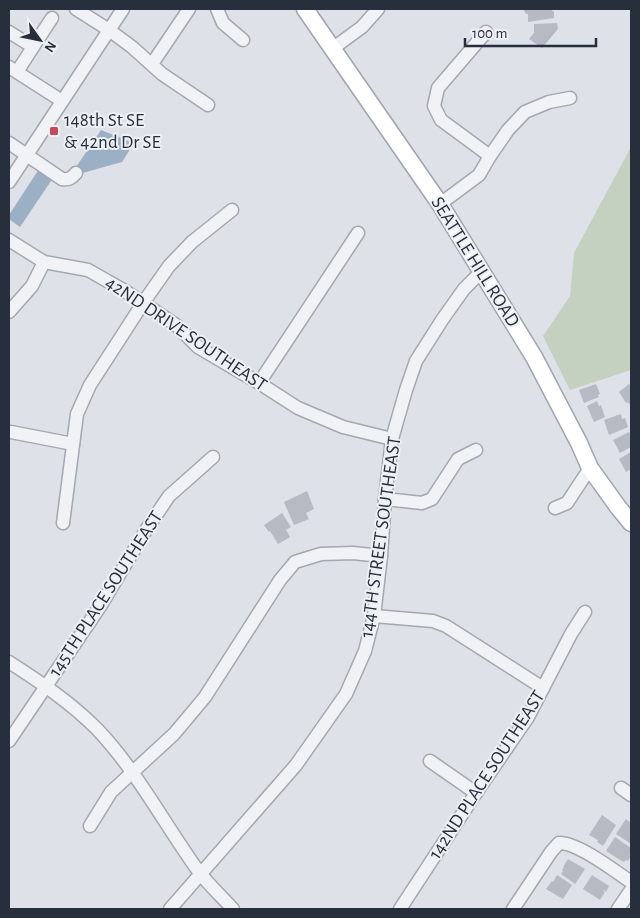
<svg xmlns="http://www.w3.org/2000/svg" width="640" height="918" font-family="'Alegreya Sans',sans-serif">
  <rect width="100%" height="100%" fill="#dee1e7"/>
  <path fill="#c4d0c0" d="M631,147V370L570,390L543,336L570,296L574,253Z"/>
  <g fill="#9bafc5">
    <path d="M101,130L134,143L122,162L79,174L74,170Z"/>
    <path d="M39,169L53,178L20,227L9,219V215Z"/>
  </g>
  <g fill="#b6bac3">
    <path d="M525,9H550L554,12V18L528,22V14H526L524,10Z"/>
    <path d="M557,23L558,29L542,48L529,39L534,33V24Z"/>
    <path d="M596,384L600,394L598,395L599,397L584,403L579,390Z"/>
    <path d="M629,384L631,387V404L630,405L628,402L626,403L619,392Z"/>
    <path d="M597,401L599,406L601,405L605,417L594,422L587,406Z"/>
    <path d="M621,414L622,419L625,418L628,427L609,435L604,420Z"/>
    <path d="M629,432L631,437V447L620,453L613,440Z"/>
    <path d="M631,452V469L626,472L619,459Z"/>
    <path d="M307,491L314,509L306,513L309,519L294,525L284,502Z"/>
    <path d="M282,513L291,527L286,530L290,537L278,544L270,531L269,532L264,525Z"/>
    <path d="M602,815L616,825L603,846L597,842L598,840L589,835Z"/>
    <path d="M626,819L631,823V844L616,834Z"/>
    <path d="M615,837L631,848V853L629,855L631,856L628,861L626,860L624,862L622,861L606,851Z"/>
    <path d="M568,859L585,869L575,884L561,874L563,871L562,870L564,867H563Z"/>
    <path d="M557,875L572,885L563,899L546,889L552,881L553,882Z"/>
    <path d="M592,875L609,886L606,892L604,890L603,891L605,892L600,900L583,889Z"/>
  </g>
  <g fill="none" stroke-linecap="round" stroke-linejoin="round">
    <defs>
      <g id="minor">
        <path d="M76,9L109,30L132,47L162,74L208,105"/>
        <path d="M217,9L223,23L243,40"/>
        <path d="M9,32L33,47L17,72"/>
        <path d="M486,32L438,88L434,106L441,120L490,156"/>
        <path d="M33,47L52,18"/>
        <path d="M332,49L362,27L378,9"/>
        <path d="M152,64L189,9"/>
        <path d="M9,67L62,101"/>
        <path d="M9,143L62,179C69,180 72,178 76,173"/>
        <path d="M9,182L123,9"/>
        <path d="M440,204L479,175L490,156L508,130L525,112L549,102L570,98"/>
        <path d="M9,240L44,262L88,270L125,291L176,325L198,347L259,383L298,408L343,427L392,439"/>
        <path d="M9,312L32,286L44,262"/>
        <path d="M259,383L358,233"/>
        <path d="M11,432L73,444"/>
        <path d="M385,499L422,503L432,499L458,459L476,450"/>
        <path d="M555,508L567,503L590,468"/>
        <path d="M63,523L77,414L90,385L143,303L169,266L192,242L232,210"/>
        <path d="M374,616L433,621L446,626L543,688"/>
        <path d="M9,662C40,682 70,702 97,729C137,771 165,825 199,872C209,885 222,897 233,909"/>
        <path d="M9,741L101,605L146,530L169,496L213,457"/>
        <path d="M430,761L476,793"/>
        <path d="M621,788L631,795"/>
        <path d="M90,826L111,792L174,734L205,697L280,580L295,562L321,554L353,553L381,556"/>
        <path d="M170,909L296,765L346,694L365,651L374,616L381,556L385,499L392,439L406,390L416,361L442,320L464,289L481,272"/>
        <path d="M400,909L476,793L528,717L571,634L585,612"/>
        <path d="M513,909L551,852L559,843C577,842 615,871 631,882"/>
        <path d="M618,909L631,890"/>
      </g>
      <path id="major" d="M305,9L440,204L534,357L579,443L590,468L618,507L631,523"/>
    </defs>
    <use href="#minor" stroke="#a4a8b0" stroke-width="15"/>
    <use href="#major" stroke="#9ea6b1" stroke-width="19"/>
    <use href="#minor" stroke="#f0f2f5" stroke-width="12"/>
    <use href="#major" stroke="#fff" stroke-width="16"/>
  </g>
  <rect fill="#c54a5a" stroke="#edf0f4" stroke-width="2" x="49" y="126" width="10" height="10" rx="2.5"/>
  <g text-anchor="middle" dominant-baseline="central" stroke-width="4" stroke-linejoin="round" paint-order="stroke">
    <g font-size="19" fill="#282f3c" stroke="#edf0f4" text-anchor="start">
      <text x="64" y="120">148th St SE<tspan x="64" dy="22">&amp; 42nd Dr SE</tspan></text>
    </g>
    <g font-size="19" fill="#282f3c" stroke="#edf0f4">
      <text transform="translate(475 262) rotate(58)">SEATTLE HILL ROAD</text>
      <text transform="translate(186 334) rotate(34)">42ND DRIVE SOUTHEAST</text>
      <text transform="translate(381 537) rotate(-82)">144TH STREET SOUTHEAST</text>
      <text transform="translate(106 594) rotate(-57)">145TH PLACE SOUTHEAST</text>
      <text transform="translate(487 775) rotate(-57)">142ND PLACE SOUTHEAST</text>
    </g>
  </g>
  <rect width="640" height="918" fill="none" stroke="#282f3c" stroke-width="20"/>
  <g transform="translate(40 40) rotate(123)" stroke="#edf0f4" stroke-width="4" paint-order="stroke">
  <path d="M0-4L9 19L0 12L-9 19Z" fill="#282f3c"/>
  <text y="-8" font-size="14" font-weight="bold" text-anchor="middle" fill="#282f3c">N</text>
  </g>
  <path d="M465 38v8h131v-8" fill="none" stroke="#282f3c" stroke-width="2.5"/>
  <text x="472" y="38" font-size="15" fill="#282f3c" stroke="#edf0f4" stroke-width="4" paint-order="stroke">100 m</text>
</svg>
